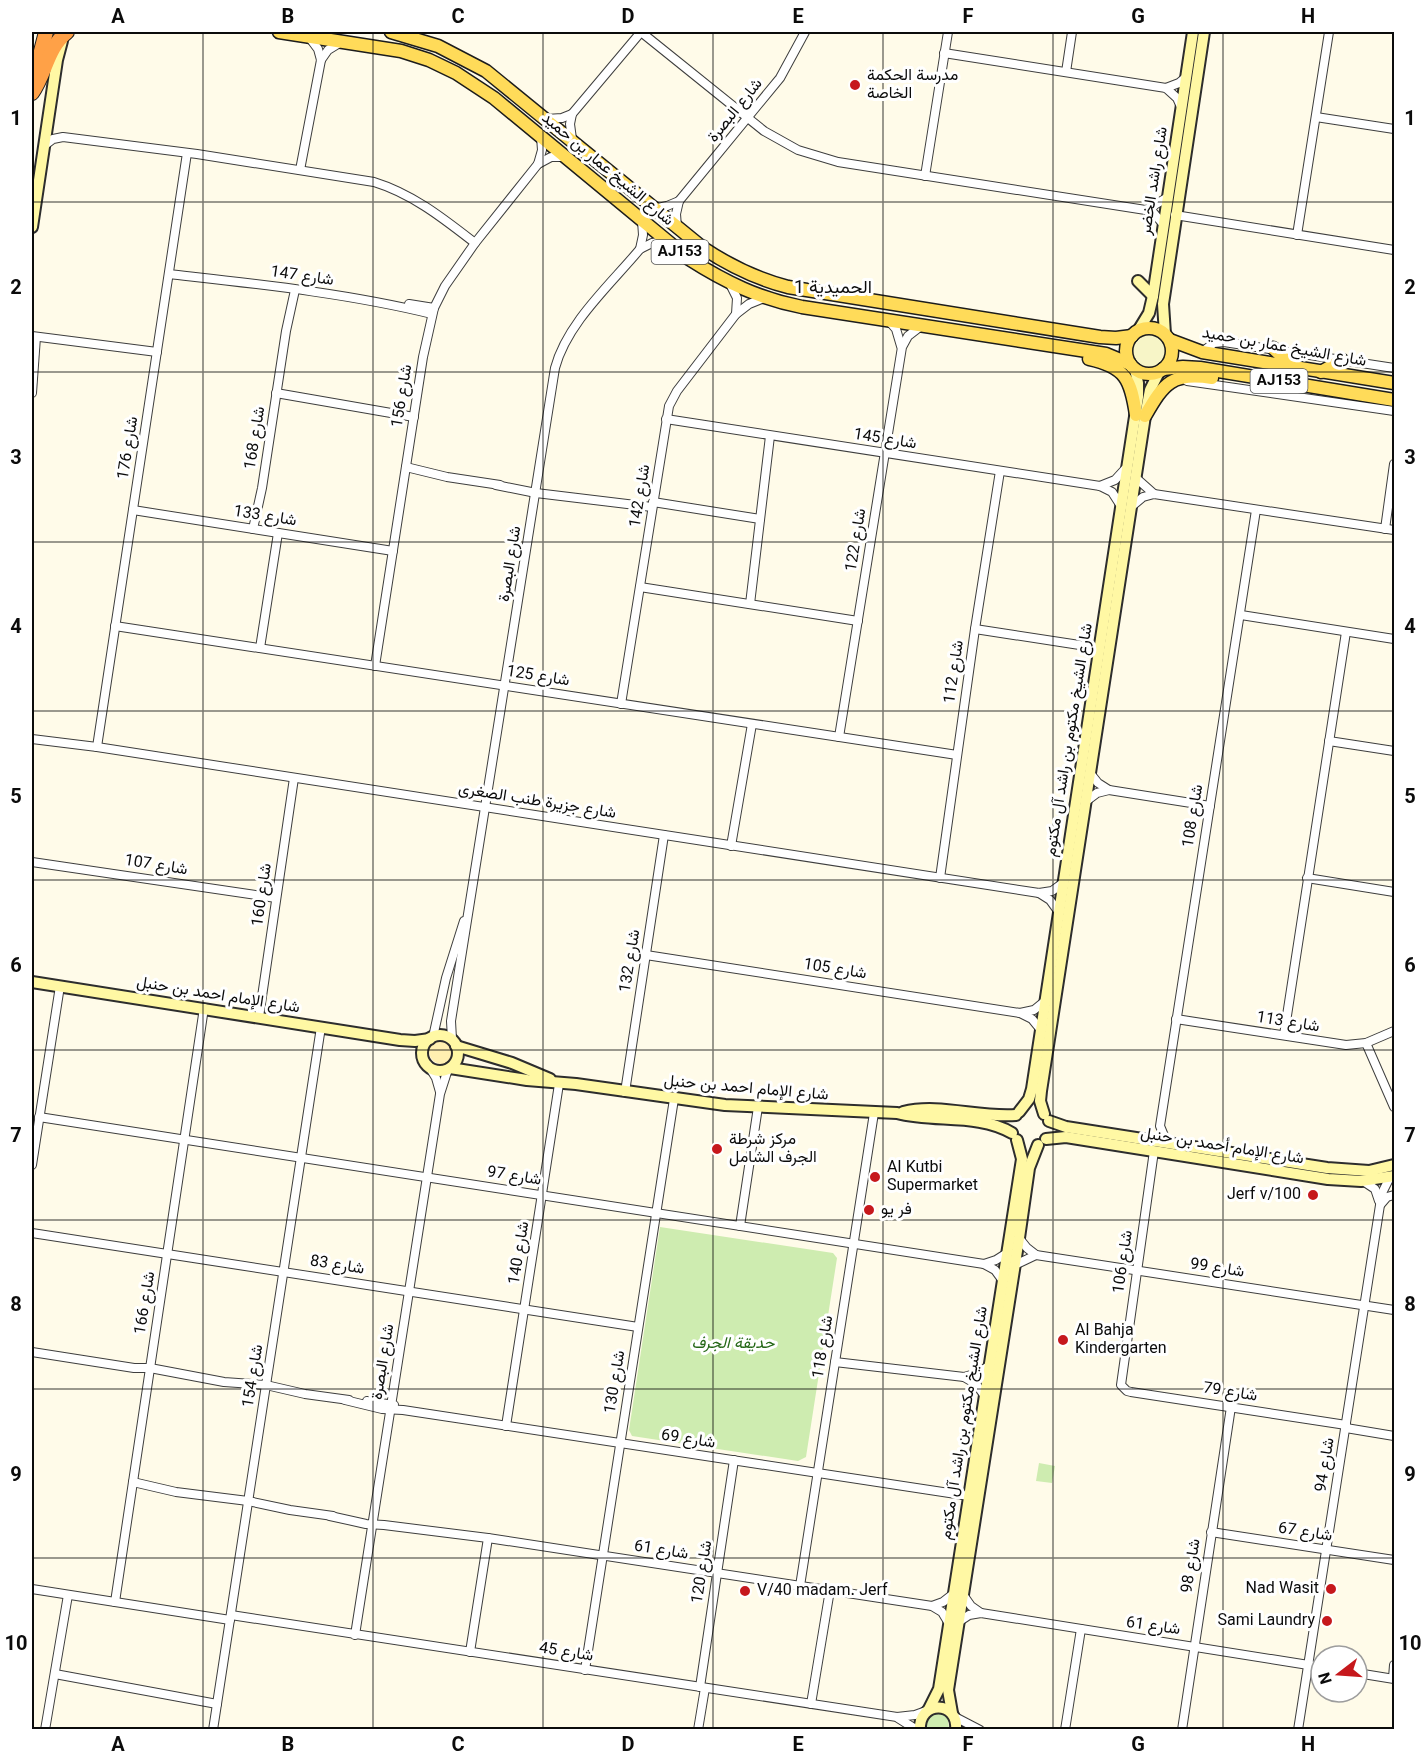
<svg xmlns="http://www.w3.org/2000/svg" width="1426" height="1761" font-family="Georgia,Vazirmatn,serif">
  <rect width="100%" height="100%" fill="#fffbe9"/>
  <circle fill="#f7f5c7" cx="1145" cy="354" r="22"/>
  <g fill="#ceecb0">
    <path d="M660,1227L833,1253L837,1258L806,1457L798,1461L632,1436L629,1430Z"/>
    <path d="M1039,1463L1055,1466L1052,1483L1036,1481Z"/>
    <path d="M941,1713L948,1719L949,1729H922L927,1714Z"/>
  </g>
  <circle fill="#fff0b1" cx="442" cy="1051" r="13"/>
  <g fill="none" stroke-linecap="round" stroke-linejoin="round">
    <defs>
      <g id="street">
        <path d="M641,32L764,131L798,150L838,162L1152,211L1163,224"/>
        <path d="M944,53L1166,88L1177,98L1181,107"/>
        <path d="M321,60L328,50L341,42"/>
        <path d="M1066,72L1072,32"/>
        <path d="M1166,88L1179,83L1186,77"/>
        <path d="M1316,117L1394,129"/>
        <path d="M546,119L562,118L572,114"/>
        <path d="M572,139L570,124L572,114L641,32"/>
        <path d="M45,145L53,139L63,137L197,154L374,182C413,194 444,219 475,243"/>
        <path d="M538,164L551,157H565"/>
        <path d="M300,170L321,60L318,49L309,37"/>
        <path d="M925,176L948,32"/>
        <path d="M653,209L667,206L679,201"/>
        <path d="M1146,210L1168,197"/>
        <path d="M1175,215L1394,250"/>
        <path d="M677,227L676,214L679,201L780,78L805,32"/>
        <path d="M1297,235L1329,32"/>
        <path d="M640,249L643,235L642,221"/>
        <path d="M169,274C257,284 346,293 432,314"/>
        <path d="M730,284L737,298L736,314"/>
        <path d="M409,304L434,308"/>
        <path d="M888,320L896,329L901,346"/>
        <path d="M32,336L157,352"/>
        <path d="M1202,352L1214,343L1224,342L1394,368"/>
        <path d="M1187,381L1394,411"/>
        <path d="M32,393L36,337"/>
        <path d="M276,393L414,417"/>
        <path d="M666,419L1100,486L1112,492L1121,506"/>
        <path d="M406,467L447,477L500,485"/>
        <path d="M1136,478L1154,494"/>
        <path d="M496,485L536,493L652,507"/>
        <path d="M1100,486L1115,480L1125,469"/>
        <path d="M653,502L760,519"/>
        <path d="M1131,507L1143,497L1154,494L1394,530"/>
        <path d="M133,510L393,551"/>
        <path d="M253,529L262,488L286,331L295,290"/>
        <path d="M1385,529L1394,464"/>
        <path d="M640,587L858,621"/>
        <path d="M750,604L770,436"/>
        <path d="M1241,615L1394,639"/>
        <path d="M115,626L957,755"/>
        <path d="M975,629L1099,648"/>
        <path d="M260,648L278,533"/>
        <path d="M375,666L423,357L434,308L445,286L475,243L538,164L542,150L541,137"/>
        <path d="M621,704L669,406L677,391L736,314L749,304L764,298"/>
        <path d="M839,737L902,347L908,336L921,326"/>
        <path d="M32,739L97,747L1039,893L1052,891L1063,883"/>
        <path d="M1329,741L1394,751"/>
        <path d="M97,747L187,153"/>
        <path d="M1090,773L1098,783L1109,790L1210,806"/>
        <path d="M1085,802L1097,793L1109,790"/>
        <path d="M731,846L752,724"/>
        <path d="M32,862L276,898"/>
        <path d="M940,878L975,629L1000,471"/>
        <path d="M1307,878L1394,892"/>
        <path d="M1039,893L1050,900L1058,911"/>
        <path d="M646,955L1020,1013L1032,1019L1041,1030"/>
        <path d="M1020,1013L1034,1010L1045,1001"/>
        <path d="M259,1017L294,778"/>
        <path d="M1176,1019L1346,1045L1366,1043L1394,1031"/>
        <path d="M1284,1035L1346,632"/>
        <path d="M433,1037L446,978L464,921"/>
        <path d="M452,1039L451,1021L555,368C567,323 610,285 640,249L652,243L666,241"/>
        <path d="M1366,1043L1394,1107"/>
        <path d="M428,1065L436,1078L440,1092"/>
        <path d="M625,1092L664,835"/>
        <path d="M39,1117L984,1264L995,1270L1003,1281"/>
        <path d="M1167,1143L1160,1126L1256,510"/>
        <path d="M1154,1151L1121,1385L1127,1391L1131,1392L1346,1425"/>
        <path d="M32,1165L60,986"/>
        <path d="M1363,1181L1375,1189L1379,1201"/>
        <path d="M1381,1204L1387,1197L1394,1195"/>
        <path d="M740,1226L758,1107"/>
        <path d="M32,1233L638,1327"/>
        <path d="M1019,1238L1027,1248L1036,1255L1394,1310"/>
        <path d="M984,1264L996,1260L1007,1253"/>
        <path d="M1015,1265L1036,1255"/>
        <path d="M32,1352L134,1368H150L224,1382L266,1385L305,1394L349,1400"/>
        <path d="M835,1362L964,1377L978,1373L990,1365"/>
        <path d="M964,1377L976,1384L984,1395"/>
        <path d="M345,1400L382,1409L403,1410L969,1496"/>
        <path d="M367,1401L394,1405"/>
        <path d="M506,1426L559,1084"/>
        <path d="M1346,1428L1394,1436"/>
        <path d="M133,1482L176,1492L248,1501L290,1510L333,1516"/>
        <path d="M330,1516L366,1524L384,1525L488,1538L932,1606L942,1612L948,1622"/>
        <path d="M1211,1532L1394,1560"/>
        <path d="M800,1586L874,1113"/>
        <path d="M32,1589L230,1620"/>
        <path d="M964,1596L971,1606L981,1613"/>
        <path d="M115,1602L204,1008"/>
        <path d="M932,1606L943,1602L952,1595"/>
        <path d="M231,1615L897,1717L915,1715L926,1711"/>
        <path d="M960,1621L969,1615L981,1613L1321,1667"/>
        <path d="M355,1635L440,1094L448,1069"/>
        <path d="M470,1652L488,1538"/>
        <path d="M585,1670L674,1099"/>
        <path d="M1357,1673L1394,1679"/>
        <path d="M55,1674L217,1704"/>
        <path d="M1393,1678L1394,1665"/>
        <path d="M700,1687L734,1460"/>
        <path d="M811,1704L830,1590"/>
        <path d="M955,1717L980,1730"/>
        <path d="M898,1718L917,1730"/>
        <path d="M45,1730L68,1595"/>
        <path d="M213,1730L321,1027"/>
        <path d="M698,1730L705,1688"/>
        <path d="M1065,1730L1081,1629"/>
        <path d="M1182,1730L1231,1407"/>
        <path d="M1298,1730L1380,1205L1383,1191L1390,1177"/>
      </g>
      <g id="secondary">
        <path d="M32,227L57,60L62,41"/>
        <path d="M1138,281L1153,296"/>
        <path d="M1138,331L1149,313L1153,296L1193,32"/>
        <path d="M1165,334L1163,304L1204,32"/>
        <path d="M32,982L400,1040L415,1041L430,1039"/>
        <circle cx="440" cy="1053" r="18"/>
        <path d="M456,1046L512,1063L550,1079"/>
        <path d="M450,1068L527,1080L576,1084L725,1105L897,1113C934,1123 978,1113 1012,1133"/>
        <path d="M903,1112C940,1103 978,1118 1016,1115"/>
        <path d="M1019,1112L1029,1099L1032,1089L1138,397V383L1135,369"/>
        <path d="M1044,1114L1040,1101L1041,1091L1145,416L1150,390L1159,372"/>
        <path d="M1049,1121L1066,1127L1327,1168L1369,1171L1394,1165"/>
        <path d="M1046,1139L1066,1137L1328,1179L1361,1181L1394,1176"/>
        <path d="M929,1709L939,1689L1022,1159L1017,1140"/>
        <path d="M952,1713L948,1690L1019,1238L1029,1168L1038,1145"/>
        <path d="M920,1730C918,1700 959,1700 956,1730"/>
      </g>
      <g id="primary">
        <path d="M279,32L401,51L429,60L456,73L494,98L689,259C725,282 760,299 802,307L1106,354L1130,364"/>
        <path d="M391,32L438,46L486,71L703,248C730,266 757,279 788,287L1100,337L1116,338L1132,336"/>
        <circle cx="1149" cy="351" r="23"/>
        <path d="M1170,340L1202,352L1394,383"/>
        <path d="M1273,348L1292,366"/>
        <path d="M1089,359C1126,367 1131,380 1136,415"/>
        <path d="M1163,369L1183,367L1200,368L1394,400"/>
        <path d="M1321,372L1342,360"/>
        <path d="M1145,416C1164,383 1172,372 1212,378"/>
      </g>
      <g id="highway">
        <path d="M35,74L46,32"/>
        <path d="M32,93C46,73 47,48 67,32"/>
      </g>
    </defs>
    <use href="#street" stroke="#3e3e3e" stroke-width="10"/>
    <use href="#secondary" stroke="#2d2d2d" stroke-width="14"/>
    <use href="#primary" stroke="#1c1c1c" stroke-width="15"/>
    <use href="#highway" stroke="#1c1c1c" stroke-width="16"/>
    <use href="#street" stroke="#fff" stroke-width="8"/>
    <use href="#secondary" stroke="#fff8a4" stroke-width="10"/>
    <use href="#primary" stroke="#ffdb59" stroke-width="12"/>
    <use href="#highway" stroke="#ffa147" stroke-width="14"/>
  </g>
  <path fill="none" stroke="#0b0b0b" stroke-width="1.5" stroke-opacity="0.55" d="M203,32V1730M373,32V1730M543,32V1730M713,32V1730M883,32V1730M1053,32V1730M1223,32V1730M32,202H1394M32,372H1394M32,542H1394M32,711H1394M32,880H1394M32,1050H1394M32,1220H1394M32,1389H1394M32,1558H1394"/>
  <g fill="#c6181c" stroke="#fff" stroke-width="2">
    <circle cx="855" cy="85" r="6"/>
    <circle cx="717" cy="1149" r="6"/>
    <circle cx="875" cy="1177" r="6"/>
    <circle cx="1313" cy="1195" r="6"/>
    <circle cx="869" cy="1210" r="6"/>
    <circle cx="1063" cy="1340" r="6"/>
    <circle cx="1331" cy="1589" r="6"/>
    <circle cx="745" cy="1591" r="6"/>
    <circle cx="1327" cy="1621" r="6"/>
  </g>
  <g text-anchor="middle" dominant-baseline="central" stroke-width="6" stroke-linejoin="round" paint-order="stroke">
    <g fill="#fff" stroke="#545454" stroke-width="1.5">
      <rect x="651.5" y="240" width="57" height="24" rx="4.5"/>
      <rect x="1250.5" y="369" width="57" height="24" rx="4.5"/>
    </g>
    <g font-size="15" font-weight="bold" fill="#0b0b0b">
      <text x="680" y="252">AJ153</text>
      <text x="1279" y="381">AJ153</text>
    </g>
    <g font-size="16" fill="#0b0b0b" stroke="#fff" text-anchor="start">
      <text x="867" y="76">مدرسة الحكمة<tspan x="867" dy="18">الخاصة</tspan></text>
      <text x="729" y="1140">مركز شرطة<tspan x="729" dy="18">الجرف الشامل</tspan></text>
      <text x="887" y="1168">Al Kutbi<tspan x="887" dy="18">Supermarket</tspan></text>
      <text x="1301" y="1195" text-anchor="end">Jerf v/100</text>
      <text x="881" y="1210">فر يو</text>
      <text x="1075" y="1331">Al Bahja<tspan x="1075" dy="18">Kindergarten</tspan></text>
      <text x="1319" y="1589" text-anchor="end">Nad Wasit</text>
      <text x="757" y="1591">V/40 madam. Jerf</text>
      <text x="1315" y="1621" text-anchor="end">Sami Laundry</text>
    </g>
    <g font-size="16" fill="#0b0b0b" stroke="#fff">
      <text transform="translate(736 111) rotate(-51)">شارع البصرة</text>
      <text transform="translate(607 170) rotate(40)">شارع الشيخ عمار بن حميد</text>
      <text transform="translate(1155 181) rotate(-81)">شارع راشد الخضر</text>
      <text transform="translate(302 277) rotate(8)">شارع 147</text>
      <text transform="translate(1284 348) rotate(10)">شارع الشيخ عمار بن حميد</text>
      <text transform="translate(403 396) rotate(-81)">شارع 156</text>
      <text transform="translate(256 438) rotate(-81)">شارع 168</text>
      <text transform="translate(885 440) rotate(9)">شارع 145</text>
      <text transform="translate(129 448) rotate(-81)">شارع 176</text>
      <text transform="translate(641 496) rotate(-81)">شارع 142</text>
      <text transform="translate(265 517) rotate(9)">شارع 133</text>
      <text transform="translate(857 540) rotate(-81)">شارع 122</text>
      <text transform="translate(511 564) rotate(-81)">شارع البصرة</text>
      <text transform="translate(955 672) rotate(-82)">شارع 112</text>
      <text transform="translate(538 677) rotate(9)">شارع 125</text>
      <text transform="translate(1070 740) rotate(-81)">شارع الشيخ مكتوم بن راشد آل مكتوم</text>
      <text transform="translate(537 802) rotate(9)">شارع جزيرة طنب الصغرى</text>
      <text transform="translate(1194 816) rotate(-81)">شارع 108</text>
      <text transform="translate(156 866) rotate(9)">شارع 107</text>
      <text transform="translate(263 895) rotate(-82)">شارع 160</text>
      <text transform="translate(631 961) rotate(-81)">شارع 132</text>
      <text transform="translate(835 970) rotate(9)">شارع 105</text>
      <text transform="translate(218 996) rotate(9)">شارع الإمام احمد بن حنبل</text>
      <text transform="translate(1288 1023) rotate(9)">شارع 113</text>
      <text transform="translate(746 1089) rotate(5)">شارع الإمام احمد بن حنبل</text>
      <text transform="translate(1222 1147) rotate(9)">شارع الإمام أحمد بن حنبل</text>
      <text transform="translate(514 1177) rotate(9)">شارع 97</text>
      <text transform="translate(520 1253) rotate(-81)">شارع 140</text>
      <text transform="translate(1124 1262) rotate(-82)">شارع 106</text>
      <text transform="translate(337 1266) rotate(9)">شارع 83</text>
      <text transform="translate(1217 1269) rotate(9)">شارع 99</text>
      <text transform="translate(146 1303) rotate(-81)">شارع 166</text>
      <text transform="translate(824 1347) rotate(-81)">شارع 118</text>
      <text transform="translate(384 1362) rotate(-81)">شارع البصرة</text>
      <text transform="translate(254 1376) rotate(-81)">شارع 154</text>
      <text transform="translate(616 1382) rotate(-81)">شارع 130</text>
      <text transform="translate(1230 1393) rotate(9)">شارع 79</text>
      <text transform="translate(965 1423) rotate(-81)">شارع الشيخ مكتوم بن راشد آل مكتوم</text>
      <text transform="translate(688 1440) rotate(9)">شارع 69</text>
      <text transform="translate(1326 1465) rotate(-81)">شارع 94</text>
      <text transform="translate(1305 1533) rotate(9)">شارع 67</text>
      <text transform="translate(661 1551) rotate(9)">شارع 61</text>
      <text transform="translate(1192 1566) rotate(-81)">شارع 98</text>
      <text transform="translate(703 1572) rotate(-81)">شارع 120</text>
      <text transform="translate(1153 1627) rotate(8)">شارع 61</text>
      <text transform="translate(566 1653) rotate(9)">شارع 45</text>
    </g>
    <g font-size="16" font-style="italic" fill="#256817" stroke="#fff">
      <text x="733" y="1344">حديقة الجرف</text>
    </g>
    <g font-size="18" fill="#0b0b0b" stroke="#fff">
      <text x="833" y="289">الحميدية 1</text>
    </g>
  </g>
  <rect width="1426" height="1761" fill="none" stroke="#ffffff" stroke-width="66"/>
  <g transform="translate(1339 1674) rotate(253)"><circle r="28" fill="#ffffff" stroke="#9d9d9d" stroke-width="1.5"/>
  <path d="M0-4.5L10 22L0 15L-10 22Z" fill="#c6181c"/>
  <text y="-9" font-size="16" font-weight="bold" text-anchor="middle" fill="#0b0b0b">N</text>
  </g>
  <rect x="33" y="33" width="1360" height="1695" fill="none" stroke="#0b0b0b" stroke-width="2"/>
  <g font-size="20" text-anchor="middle" font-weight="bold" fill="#0b0b0b">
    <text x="118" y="23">A</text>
    <text x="288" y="23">B</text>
    <text x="458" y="23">C</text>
    <text x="628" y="23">D</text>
    <text x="798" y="23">E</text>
    <text x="968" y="23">F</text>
    <text x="1138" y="23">G</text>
    <text x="1308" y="23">H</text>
    <text x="16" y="125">1</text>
    <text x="1410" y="125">1</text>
    <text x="16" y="294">2</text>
    <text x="1410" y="294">2</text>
    <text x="16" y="464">3</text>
    <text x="1410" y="464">3</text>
    <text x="16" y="633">4</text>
    <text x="1410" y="633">4</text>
    <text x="16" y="803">5</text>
    <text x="1410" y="803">5</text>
    <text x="16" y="972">6</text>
    <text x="1410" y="972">6</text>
    <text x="16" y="1142">7</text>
    <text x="1410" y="1142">7</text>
    <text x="16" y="1311">8</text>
    <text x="1410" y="1311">8</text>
    <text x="16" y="1481">9</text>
    <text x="1410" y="1481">9</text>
    <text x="16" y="1650">10</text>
    <text x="1410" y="1650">10</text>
    <text x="118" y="1751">A</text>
    <text x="288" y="1751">B</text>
    <text x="458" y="1751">C</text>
    <text x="628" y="1751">D</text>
    <text x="798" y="1751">E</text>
    <text x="968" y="1751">F</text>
    <text x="1138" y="1751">G</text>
    <text x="1308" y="1751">H</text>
  </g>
</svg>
